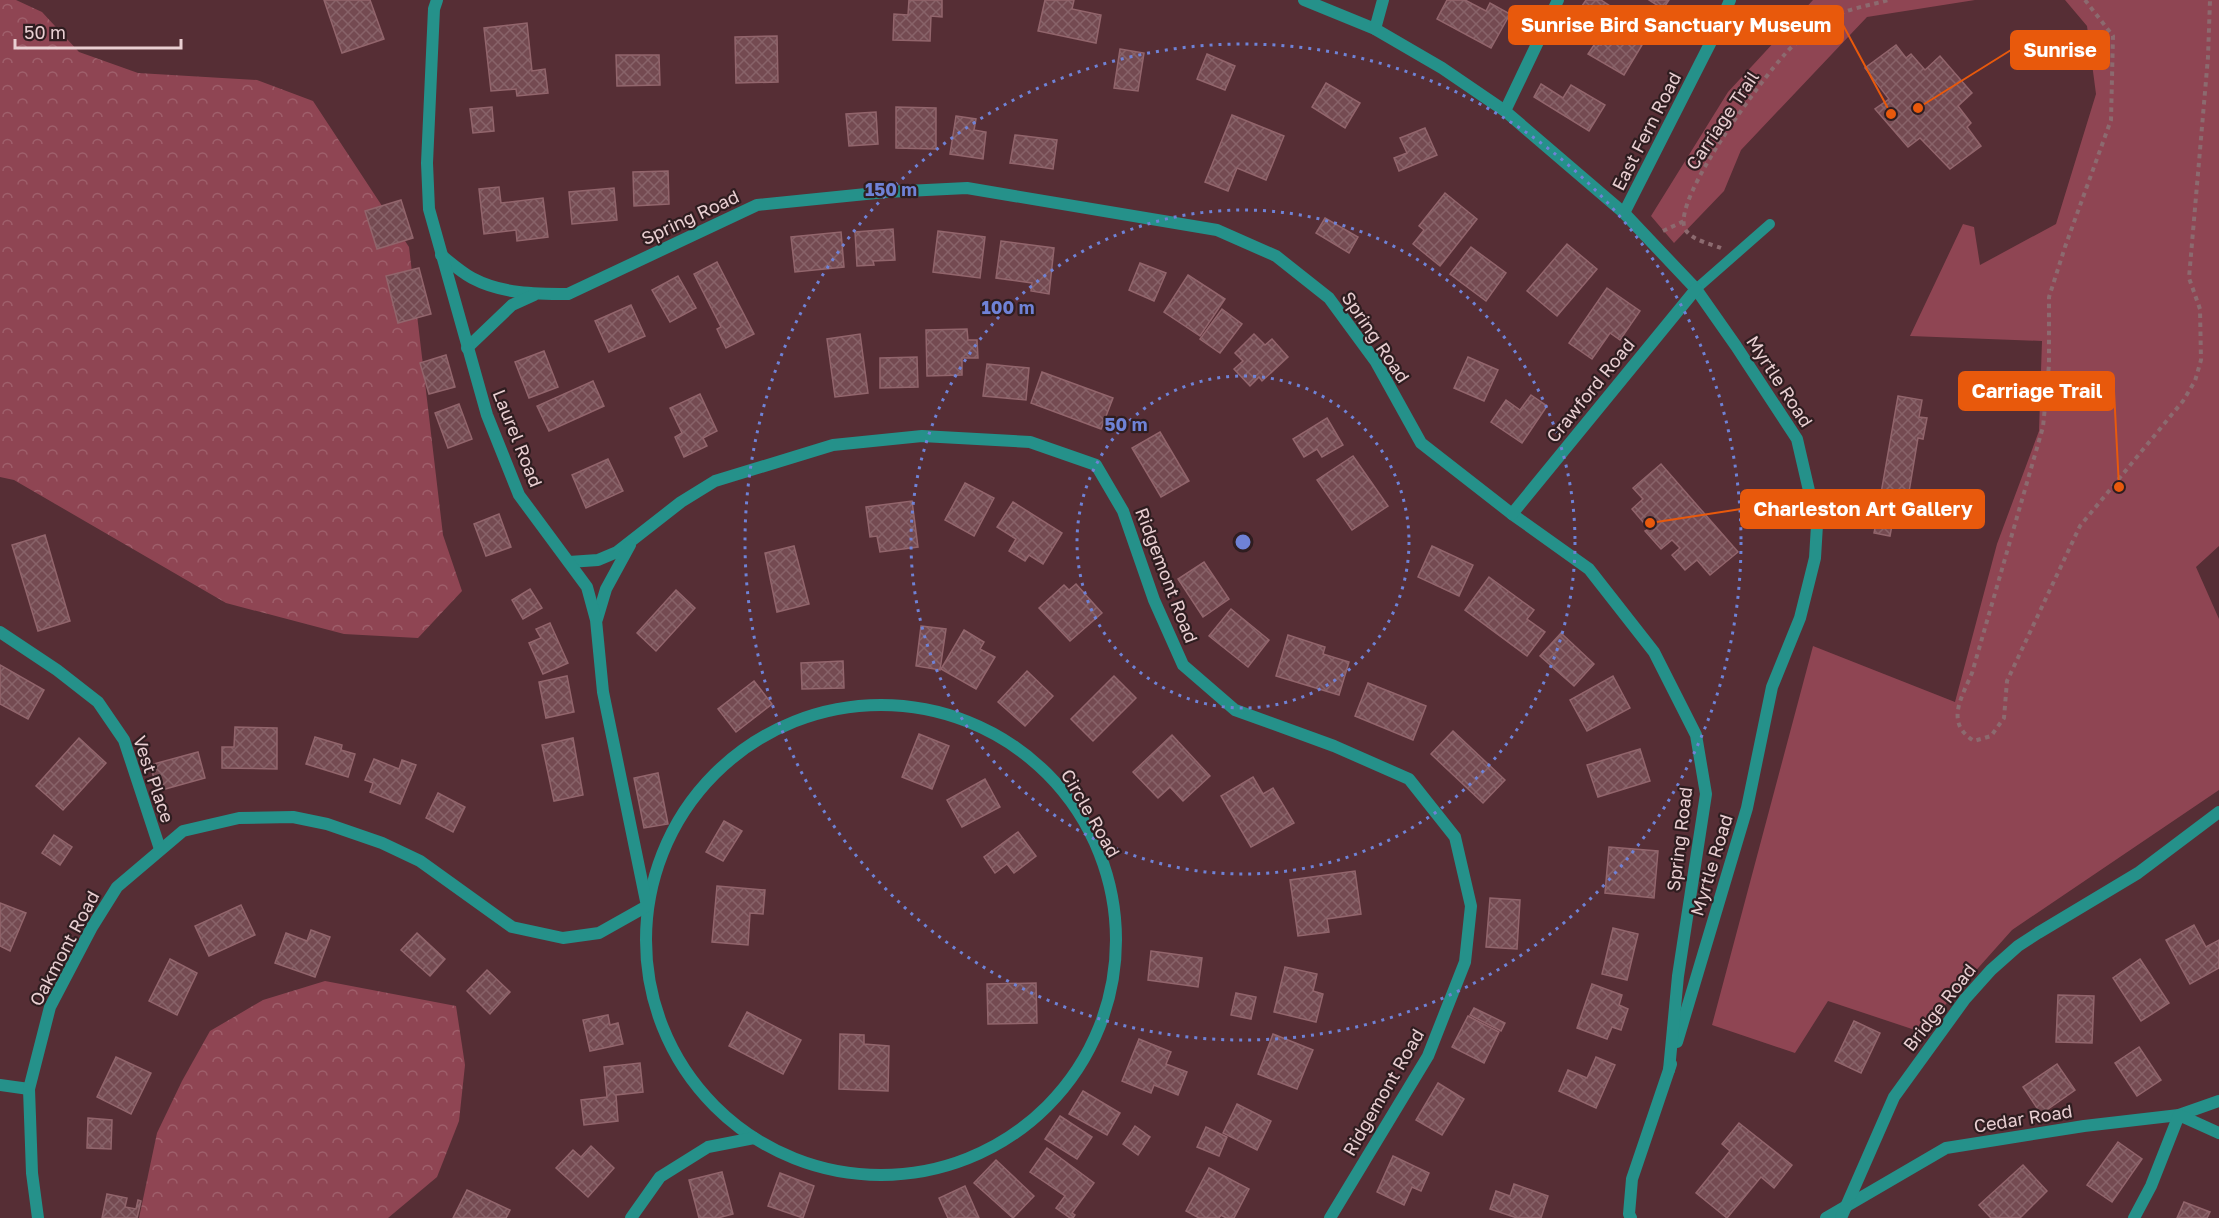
<svg xmlns="http://www.w3.org/2000/svg" width="2219" height="1218" font-family="'Golos Text',sans-serif">
  <defs>
    <pattern id="forest-crowns" width="20" height="18" patternUnits="userSpaceOnUse" patternTransform="scale(1.5)"><rect width="20" height="18" fill="#8f4553"/><path d="M2 6a3 3 0 1 1 6 0M12 15a3 3 0 1 1 6 0" fill="none" stroke="#9f5f6b"/></pattern>
    <pattern id="building-cross-hatch" width="8" height="8" patternUnits="userSpaceOnUse" patternTransform="scale(1.5)"><rect width="8" height="8" fill="#744a51"/><path d="M0 0l8 8M0 8l8-8" fill="none" stroke="#886369"/></pattern>
  </defs>
  <rect width="100%" height="100%" fill="#562e35"/>
  <g fill="url(#forest-crowns)">
    <path d="M0,0H16L42,12L79,52L138,73L257,80L313,101L409,247L443,535L462,591L418,638L344,634L226,603L14,480L0,477Z"/>
    <path d="M325,981L456,1006L465,1065L459,1121L437,1177L388,1218H139L157,1133L182,1081L210,1031L263,1000Z"/>
  </g>
  <g fill="#8f4553">
    <path d="M1813,0H1975L1867,17L1741,150L1724,191L1674,243L1651,216L1728,92Z"/>
    <path d="M2065,0H2219V546L2196,567L2219,619V790L2012,930L1921,1032L1828,1001L1795,1053L1712,1025L1813,646L1955,702L1997,544L2039,431L2042,341L1910,336L1963,224L1974,227L1980,265L2056,224L2096,94L2087,26Z"/>
  </g>
  <g fill="url(#building-cross-hatch)" stroke="#92656c" stroke-width="1.5">
    <path d="M324,0H370L384,39L342,53Z"/>
    <path d="M909,0H942V17L931,16L930,41L893,40L894,14L908,15Z"/>
    <path d="M1045,0H1074L1072,9L1101,15L1096,43L1038,31Z"/>
    <path d="M1447,0H1465L1486,11L1490,3L1510,14L1491,48L1437,19Z"/>
    <path d="M1586,0H1601L1610,6L1598,25L1578,12Z"/>
    <path d="M1649,0H1669L1663,9Z"/>
    <path d="M1620,12L1651,30L1624,75L1588,54L1596,42L1601,45Z"/>
    <path d="M527,23L532,71L545,69L548,93L517,96L516,89L491,91L484,28Z"/>
    <path d="M777,36L778,82L736,83L735,37Z"/>
    <path d="M1896,45L1906,58L1911,54L1925,70L1940,56L1972,93L1958,106L1971,123L1967,127L1981,146L1950,169L1920,138L1908,147L1875,109L1889,99L1865,68Z"/>
    <path d="M1120,49L1144,53L1138,91L1114,88Z"/>
    <path d="M1207,54L1235,66L1225,90L1197,79Z"/>
    <path d="M616,55H659L660,85L617,86Z"/>
    <path d="M1326,83L1360,103L1345,128L1312,107Z"/>
    <path d="M1541,84L1563,98L1571,85L1605,105L1589,131L1534,97Z"/>
    <path d="M492,107L494,131L473,133L470,109Z"/>
    <path d="M896,107L936,108V149L896,148Z"/>
    <path d="M876,112L878,144L849,146L846,114Z"/>
    <path d="M1232,115L1284,136L1266,180L1237,168L1228,191L1205,182Z"/>
    <path d="M956,116L976,119L974,130L986,132L983,159L950,154Z"/>
    <path d="M1425,128L1437,155L1399,171L1394,158L1407,153L1400,138Z"/>
    <path d="M1015,135L1057,140L1053,169L1010,163Z"/>
    <path d="M668,171L669,204L634,206L633,172Z"/>
    <path d="M499,187L501,203L543,198L548,237L517,241L516,230L484,234L479,189Z"/>
    <path d="M614,188L617,220L572,224L569,192Z"/>
    <path d="M1445,193L1477,219L1440,266L1413,244L1424,230L1419,226Z"/>
    <path d="M401,200L413,238L377,249L365,211Z"/>
    <path d="M1325,218L1358,237L1349,253L1316,233Z"/>
    <path d="M893,229L895,260L873,261L874,265L857,266L855,232Z"/>
    <path d="M938,231L985,237L980,278L933,272Z"/>
    <path d="M841,232L844,267L795,272L791,237Z"/>
    <path d="M1001,241L1054,248L1049,294L1031,291L1032,283L996,278Z"/>
    <path d="M1567,244L1597,269L1557,316L1527,291Z"/>
    <path d="M1471,247L1506,273L1486,301L1450,274Z"/>
    <path d="M717,262L754,334L726,348L717,329L721,327L694,274Z"/>
    <path d="M1140,263L1166,273L1154,301L1129,290Z"/>
    <path d="M419,268L431,314L398,323L386,276Z"/>
    <path d="M1188,275L1225,299L1200,336L1164,312Z"/>
    <path d="M678,276L696,308L670,322L652,290Z"/>
    <path d="M1607,288L1640,311L1620,340L1610,333L1592,359L1569,343Z"/>
    <path d="M631,305L645,336L609,352L595,321Z"/>
    <path d="M1222,309L1242,324L1220,353L1200,339Z"/>
    <path d="M967,329L968,340H977L978,358H962V375L927,376L926,330Z"/>
    <path d="M860,334L868,393L835,397L827,339Z"/>
    <path d="M1254,334L1265,345L1272,339L1288,357L1262,381L1259,377L1250,386L1234,369L1243,361L1235,353Z"/>
    <path d="M544,351L558,387L529,398L515,362Z"/>
    <path d="M446,355L455,387L429,394L420,363Z"/>
    <path d="M917,357L918,387L880,388V358Z"/>
    <path d="M1468,357L1498,370L1484,401L1454,388Z"/>
    <path d="M987,364L1029,368L1026,400L983,396Z"/>
    <path d="M1042,372L1113,398L1101,429L1031,403Z"/>
    <path d="M593,381L604,406L549,431L537,406Z"/>
    <path d="M700,394L717,431L703,438L707,446L684,457L675,437L682,433L670,408Z"/>
    <path d="M1531,395L1547,406L1522,443L1491,422L1506,400L1520,410Z"/>
    <path d="M1898,396L1922,400L1919,417L1927,418L1923,439L1918,438L1905,516L1894,514L1890,536L1874,533L1877,519L1865,516L1867,503L1879,505Z"/>
    <path d="M459,404L472,439L448,448L435,413Z"/>
    <path d="M1327,418L1343,445L1322,457L1317,449L1304,457L1293,439Z"/>
    <path d="M1160,432L1189,481L1161,497L1132,448Z"/>
    <path d="M1353,456L1388,506L1352,530L1317,480Z"/>
    <path d="M608,459L623,491L586,508L572,475Z"/>
    <path d="M1661,464L1738,552L1710,575L1697,560L1685,570L1672,555L1680,548L1672,540L1661,549L1645,531L1649,529L1632,509L1643,499L1633,488Z"/>
    <path d="M965,483L994,498L974,536L945,520Z"/>
    <path d="M912,501L918,547L880,552L877,536L870,537L866,507Z"/>
    <path d="M1013,502L1062,533L1043,564L1029,555L1025,561L1009,551L1016,539L997,527Z"/>
    <path d="M499,514L511,547L486,556L474,524Z"/>
    <path d="M45,535L70,621L38,631L12,545Z"/>
    <path d="M794,546L809,604L777,612L765,553Z"/>
    <path d="M1432,546L1473,565L1459,596L1418,577Z"/>
    <path d="M1204,562L1229,599L1203,617L1178,579Z"/>
    <path d="M1489,577L1534,610L1527,619L1545,632L1527,656L1465,610Z"/>
    <path d="M1076,584L1102,613L1070,641L1039,608L1064,585L1069,590Z"/>
    <path d="M530,589L542,608L523,619L512,600Z"/>
    <path d="M676,590L695,608L656,651L637,633Z"/>
    <path d="M1231,609L1269,640L1248,667L1209,636Z"/>
    <path d="M550,623L568,663L543,674L529,643L541,638L536,629Z"/>
    <path d="M921,626L946,629L940,670L916,666Z"/>
    <path d="M964,630L984,642L980,649L995,657L976,689L941,669Z"/>
    <path d="M1561,633L1594,664L1574,686L1540,656Z"/>
    <path d="M1288,635L1325,647L1323,654L1349,662L1339,695L1276,676Z"/>
    <path d="M843,661L844,688L802,689L801,663Z"/>
    <path d="M0,665L44,690L28,719L0,704Z"/>
    <path d="M1027,671L1053,696L1025,726L998,702Z"/>
    <path d="M567,676L574,712L546,718L539,682Z"/>
    <path d="M1114,676L1136,698L1093,741L1071,719Z"/>
    <path d="M1613,676L1630,708L1587,731L1570,700Z"/>
    <path d="M754,681L772,704L736,732L718,709Z"/>
    <path d="M1368,683L1426,706L1413,740L1355,716Z"/>
    <path d="M235,727L277,728V769L222,768V747H234Z"/>
    <path d="M1453,731L1505,780L1483,803L1431,754Z"/>
    <path d="M919,734L949,746L932,789L902,777Z"/>
    <path d="M1172,735L1210,776L1183,801L1170,787L1158,798L1133,772Z"/>
    <path d="M315,737L342,745L341,750L355,754L348,777L306,764Z"/>
    <path d="M79,738L106,763L63,810L36,786Z"/>
    <path d="M573,738L583,795L554,801L542,745Z"/>
    <path d="M1640,749L1650,781L1598,797L1587,765Z"/>
    <path d="M198,752L205,778L158,791L150,765Z"/>
    <path d="M374,759L399,769L402,760L416,765L400,804L370,792L373,783L365,780Z"/>
    <path d="M658,773L668,824L644,828L634,778Z"/>
    <path d="M1253,777L1263,794L1273,788L1294,823L1251,847L1221,796Z"/>
    <path d="M985,779L1000,807L962,827L947,800Z"/>
    <path d="M438,793L465,807L453,832L426,818Z"/>
    <path d="M724,821L742,831L723,861L706,852Z"/>
    <path d="M1018,832L1036,856L1014,873L1007,864L995,873L984,857Z"/>
    <path d="M54,835L72,847L60,865L42,853Z"/>
    <path d="M1609,847L1658,851L1654,898L1605,893Z"/>
    <path d="M1355,871L1361,914L1327,919L1329,932L1298,936L1290,880Z"/>
    <path d="M717,886L765,890L763,914L750,913L748,945L712,942Z"/>
    <path d="M1490,898L1520,900L1517,949L1486,947Z"/>
    <path d="M0,903L26,913L10,951L0,946Z"/>
    <path d="M241,905L255,935L209,956L195,926Z"/>
    <path d="M2194,925L2206,947L2219,940V968L2190,984L2166,940Z"/>
    <path d="M1613,928L1638,934L1627,980L1602,974Z"/>
    <path d="M311,930L330,937L315,977L275,963L286,933L307,941Z"/>
    <path d="M417,933L445,959L430,976L401,950Z"/>
    <path d="M1151,951L1202,958L1198,987L1148,980Z"/>
    <path d="M170,959L197,973L177,1015L149,1001Z"/>
    <path d="M2140,959L2169,1003L2141,1021L2113,978Z"/>
    <path d="M1285,967L1317,974L1313,991L1323,994L1316,1022L1274,1012Z"/>
    <path d="M487,970L510,992L490,1014L467,991Z"/>
    <path d="M1036,983L1037,1023L988,1024L987,984Z"/>
    <path d="M1592,984L1622,995L1619,1005L1628,1009L1621,1030L1612,1027L1607,1039L1577,1028Z"/>
    <path d="M1236,993L1256,997L1251,1019L1231,1015Z"/>
    <path d="M2058,995L2094,996L2092,1043L2056,1042Z"/>
    <path d="M1474,1008L1505,1023L1501,1031L1470,1015Z"/>
    <path d="M747,1012L801,1040L783,1074L729,1046Z"/>
    <path d="M608,1015L610,1025L618,1023L623,1044L590,1051L583,1020Z"/>
    <path d="M1468,1016L1499,1032L1484,1063L1452,1047Z"/>
    <path d="M1854,1021L1880,1033L1861,1073L1835,1061Z"/>
    <path d="M840,1034L864,1035V1044L889,1046L888,1091L839,1089Z"/>
    <path d="M1273,1034L1313,1050L1297,1089L1258,1074Z"/>
    <path d="M1139,1039L1171,1052L1166,1064L1187,1072L1178,1095L1154,1085L1151,1093L1122,1081Z"/>
    <path d="M2139,1047L2161,1080L2137,1096L2115,1063Z"/>
    <path d="M116,1057L151,1073L131,1114L97,1097Z"/>
    <path d="M1596,1057L1615,1065L1596,1108L1559,1091L1568,1070L1587,1078Z"/>
    <path d="M640,1063L643,1092L616,1095L618,1121L584,1125L581,1100L607,1097L604,1067Z"/>
    <path d="M2057,1064L2075,1090L2041,1114L2023,1087Z"/>
    <path d="M1438,1083L1464,1099L1442,1135L1416,1120Z"/>
    <path d="M1083,1091L1120,1113L1107,1135L1069,1114Z"/>
    <path d="M1237,1104L1271,1121L1257,1150L1223,1133Z"/>
    <path d="M1060,1116L1092,1137L1077,1159L1045,1139Z"/>
    <path d="M88,1118L112,1120L111,1149L87,1148Z"/>
    <path d="M1739,1123L1792,1165L1774,1188L1761,1177L1727,1218L1696,1193L1730,1151L1722,1144Z"/>
    <path d="M1135,1126L1150,1137L1138,1155L1123,1144Z"/>
    <path d="M1206,1127L1227,1137L1219,1156L1197,1147Z"/>
    <path d="M2118,1142L2142,1159L2112,1202L2087,1185Z"/>
    <path d="M591,1146L614,1168L588,1197L556,1168L573,1150L581,1157Z"/>
    <path d="M1047,1148L1094,1183L1072,1213L1075,1215L1073,1218H1070L1056,1208L1065,1196L1030,1172Z"/>
    <path d="M1393,1156L1429,1173L1421,1191L1412,1187L1404,1205L1377,1192Z"/>
    <path d="M996,1160L1034,1196L1013,1218L974,1183Z"/>
    <path d="M2023,1165L2047,1191L2020,1218H1991L1979,1205Z"/>
    <path d="M1209,1168L1249,1189L1234,1218H1226L1221,1215L1219,1218H1199L1186,1211Z"/>
    <path d="M722,1172L733,1214L718,1218H699L689,1180Z"/>
    <path d="M780,1173L814,1186L803,1218L768,1206Z"/>
    <path d="M1514,1184L1548,1196L1541,1218H1517L1490,1209L1496,1191L1510,1196Z"/>
    <path d="M965,1186L979,1218H948L939,1198Z"/>
    <path d="M467,1190L510,1210L506,1218H453Z"/>
    <path d="M107,1194L127,1198L125,1207L136,1209L138,1200L141,1201L137,1218H102Z"/>
    <path d="M2184,1202L2210,1212L2207,1218H2177Z"/>
  </g>
  <g fill="none" stroke-linecap="round" stroke-linejoin="round">
    <g stroke="#8c6a6f" stroke-width="4" stroke-dasharray="4.5 4.5" stroke-linecap="butt">
      <path d="M2085,0L2113,36L2111,120L2065,247L2049,297V365L2043,427L1972,673C1961,699 1945,723 1974,741L1991,736L2004,718L2007,681L2080,526L2183,401L2195,381L2201,360L2200,309L2189,278L2208,57L2210,0"/>
      <path d="M1663,231L1684,221"/>
      <path d="M1721,248C1711,244 1691,240 1685,229C1671,200 1763,78 1785,54C1797,40 1816,28 1832,18C1845,9 1872,5 1888,0"/>
    </g>
    <path stroke="#25918a" stroke-width="10" d="M1696,289L1770,224"/>
    <g stroke="#25918a" stroke-width="12">
      <path d="M1304,0L1375,29L1442,68L1505,111L1624,213L1696,289L1736,346L1797,439L1817,525L1815,558L1800,618L1772,687L1747,808L1677,1042"/>
      <path d="M1375,29L1383,0"/>
      <path d="M1505,111L1558,0"/>
      <path d="M1624,213L1719,26L1730,0"/>
      <path d="M441,255C451,263 461,272 472,278C502,294 535,294 568,294L757,205L886,192L967,188L1217,230L1276,256L1329,298L1376,362L1421,443L1512,514L1589,569L1654,652L1696,735L1706,794L1678,976L1669,1070"/>
      <path d="M467,348L512,305L534,295"/>
      <path d="M1512,514L1696,289"/>
      <path d="M569,562L598,560L617,552L681,502L715,481L833,445L922,436L1030,442L1096,465L1123,511L1154,600L1183,665L1235,710L1334,746L1409,779L1455,837L1471,906L1465,962L1428,1056L1330,1218"/>
      <path d="M597,619L606,589L630,545"/>
      <path d="M0,632L57,670L98,702L124,740L160,849"/>
      <circle cx="881" cy="940" r="235"/>
      <path d="M0,1085L29,1089"/>
      <path d="M38,1218L32,1173L29,1089L50,1007L92,927L117,887L183,831L239,818L293,817L327,824L382,843L420,861L512,927L563,938L599,933L647,906L603,692L596,620L587,587L519,495L487,415L429,209L427,163L434,9L437,0"/>
      <path d="M631,1218L660,1177L708,1147L754,1138"/>
      <path d="M1631,1218L1629,1214L1632,1179L1671,1064"/>
      <path d="M1826,1218L1946,1148L2084,1126L2179,1115L2219,1101"/>
      <path d="M2134,1218L2151,1186L2179,1115L2219,1133"/>
    </g>
    <path stroke="#25918a" stroke-width="12" d="M1841,1218L1894,1097L1965,999L1991,970L2018,946L2038,933L2138,873L2219,812"/>
  </g>
  <g fill="none" stroke="#6f82d6" stroke-width="3" stroke-dasharray="3 6">
    <circle cx="1243" cy="542" r="166"/>
    <circle cx="1243" cy="542" r="332"/>
    <circle cx="1243" cy="542" r="498"/>
  </g>
  <g text-anchor="middle" dominant-baseline="central" stroke-width="4.5" stroke-linejoin="round" paint-order="stroke">
    <g font-size="18" fill="#e9cfd2" stroke="#2f1d20">
      <text transform="translate(1722 120) rotate(-56)">Carriage Trail</text>
      <text transform="translate(1646 131) rotate(-63)">East Fern Road</text>
      <text transform="translate(690 217) rotate(-25)">Spring Road</text>
      <text transform="translate(1376 337) rotate(56)">Spring Road</text>
      <text transform="translate(1780 381) rotate(57)">Myrtle Road</text>
      <text transform="translate(1590 390) rotate(-51)">Crawford Road</text>
      <text transform="translate(518 438) rotate(68)">Laurel Road</text>
      <text transform="translate(1167 575) rotate(69)">Ridgemont Road</text>
      <text transform="translate(154 779) rotate(71)">Vest Place</text>
      <text transform="translate(1091 813) rotate(60)">Circle Road</text>
      <text transform="translate(1679 839) rotate(-83)">Spring Road</text>
      <text transform="translate(1711 865) rotate(-73)">Myrtle Road</text>
      <text transform="translate(64 948) rotate(-62)">Oakmont Road</text>
      <text transform="translate(1939 1007) rotate(-52)">Bridge Road</text>
      <text transform="translate(1383 1092) rotate(-60)">Ridgemont Road</text>
      <text transform="translate(2023 1118) rotate(-9)">Cedar Road</text>
    </g>
  </g>
  <circle cx="1243" cy="542" r="9" fill="#6f82d6" stroke="#2f1d20" stroke-width="3"/>
  <g font-size="18" text-anchor="middle" font-weight="bold" fill="#6f82d6" stroke="#2f1d20" stroke-width="4.5" stroke-linejoin="round" paint-order="stroke">
    <text x="891" y="196">150 m</text>
    <text x="1008" y="314">100 m</text>
    <text x="1126" y="431">50 m</text>
  </g>
  <path fill="none" stroke="#e8590c" stroke-width="2" d="M1891 114L1843 25M1918 108L2011 50M2119 487L2114 391M1650 523L1741 509"/>
  <g fill="#e8590c" stroke="#2f1d20" stroke-width="2">
    <circle cx="1891" cy="114" r="6"/>
    <circle cx="1918" cy="108" r="6"/>
    <circle cx="2119" cy="487" r="6"/>
    <circle cx="1650" cy="523" r="6"/>
  </g>
  <g fill="#e8590c" stroke="#e8590c" stroke-width="2">
    <rect x="1509" y="6" width="334" height="38" rx="6"/>
    <rect x="2011" y="31" width="98" height="38" rx="6"/>
    <rect x="1959" y="372" width="155" height="38" rx="6"/>
    <rect x="1741" y="490" width="243" height="38" rx="6"/>
  </g>
  <g font-size="20" text-anchor="middle" font-weight="bold" fill="#fff">
    <text x="1676" y="32">Sunrise Bird Sanctuary Museum</text>
    <text x="2060" y="57">Sunrise</text>
    <text x="2037" y="398">Carriage Trail</text>
    <text x="1863" y="516">Charleston Art Gallery</text>
  </g>
  <path d="M15 39v9h166v-9" fill="none" stroke="#e9cfd2" stroke-width="3"/>
  <text x="24" y="39" font-size="18" fill="#e9cfd2" stroke="#2f1d20" stroke-width="4.5" paint-order="stroke">50 m</text>
</svg>
